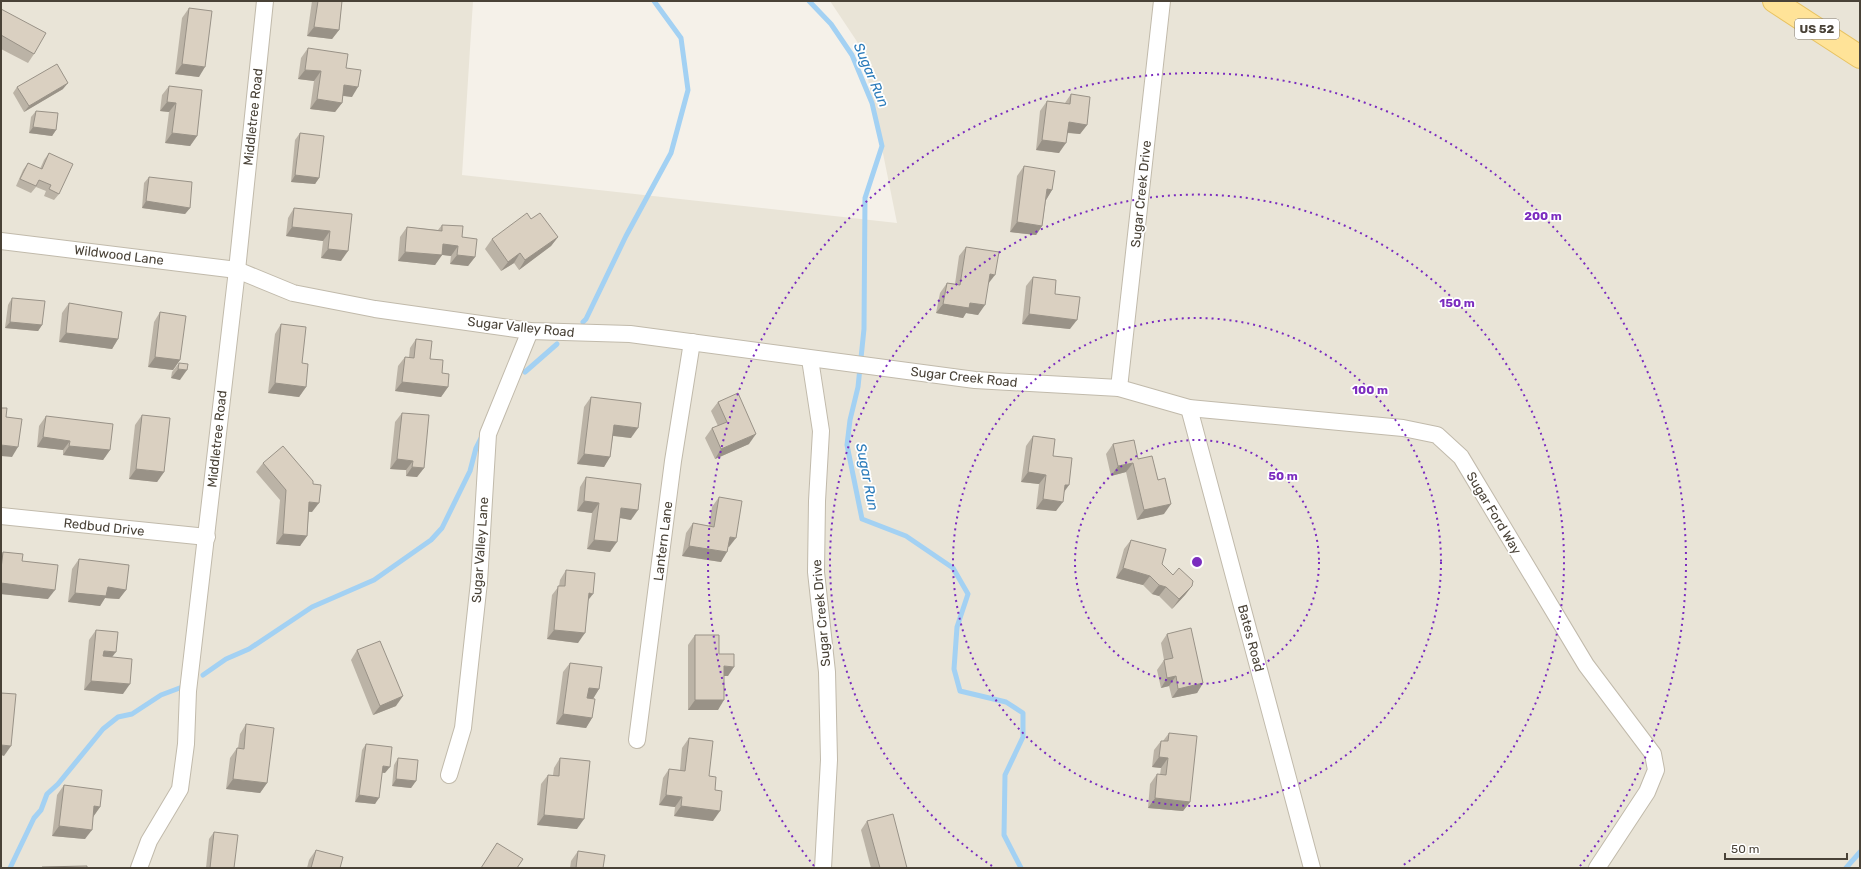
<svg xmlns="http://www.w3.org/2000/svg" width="1861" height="869" font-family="Rubik,sans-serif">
  <rect width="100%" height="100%" fill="#f5f1e9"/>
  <path fill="#e9e4d7" d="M1,1H473L462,175L897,223L862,49L830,1H1860V868H1Z"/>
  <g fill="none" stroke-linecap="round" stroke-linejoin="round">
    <g stroke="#a3d1f3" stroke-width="5">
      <path d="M809,1L831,24L852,55L872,103L882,146L865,198L864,329L858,387L850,420L847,445L862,519L906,536L953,568L968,594L957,627L954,669L960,691L1006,702L1023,713V737L1005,775L1004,835L1021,868"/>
      <path d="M583,322L586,319L626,236L671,153L688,90L681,38L654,1"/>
      <path d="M525,372L557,344"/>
      <path d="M203,675L226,659L249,649L312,607L374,580L431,540L442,528L470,471L476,448L483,434"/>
      <path d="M10,868L34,818L41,810L47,794L58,784L103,729L118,717L132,714L161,695L185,686"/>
      <path d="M1846,868L1860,852"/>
    </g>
    <defs>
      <g id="minor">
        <path d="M1,241L237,270L293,293L375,309L530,331L630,334L975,380L1119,388L1189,408L1403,428L1437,435L1461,457L1586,665L1653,754L1656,770L1647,792L1597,868"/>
        <path d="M810,359L821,431L817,501L816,572L827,672L829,760L823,868"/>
        <path d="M1119,388L1162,1"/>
        <path d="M1189,408L1312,868"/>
        <path d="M1,516L207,537"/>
        <path d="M637,740L673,461L692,342"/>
        <path d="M449,775L463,728L479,582L488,434L530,331"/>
        <path d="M139,868L149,841L180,789L186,744L188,691L237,270L265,1"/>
      </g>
      <path id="primary" d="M1774,1L1860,57"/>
    </defs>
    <use href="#minor" stroke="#c1baab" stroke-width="18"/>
    <use href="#primary" stroke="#e8c363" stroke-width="24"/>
    <use href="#minor" stroke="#fff" stroke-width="16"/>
    <use href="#primary" stroke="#ffe398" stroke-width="22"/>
  </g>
  <g fill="#bbb3a6">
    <path d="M312,1H342L339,30L332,39L307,36Z"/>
    <path d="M189,8L199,77L175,74L182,18Z"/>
    <path d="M1,9L34,54L28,63L1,49Z"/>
    <path d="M308,48L346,68L352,97L343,96L342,103L335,112L310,109L314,81L298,79L301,58Z"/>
    <path d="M169,86L197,136L190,146L165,143L169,112L160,111L162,95Z"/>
    <path d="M17,87L63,89L24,112L13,93Z"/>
    <path d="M1071,94L1087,125L1080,134L1067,133L1059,153L1036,150L1040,111L1047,101L1065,103Z"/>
    <path d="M36,111L56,130L52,136L29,133L31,117Z"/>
    <path d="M300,133L319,178L315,184L291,182L295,140Z"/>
    <path d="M49,153L59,194L54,200L44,196L46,191L36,187L31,193L16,186L23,170L28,163L40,169L44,160Z"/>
    <path d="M1024,166L1052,190L1046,200L1042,226L1036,235L1010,232L1017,176Z"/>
    <path d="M149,177L190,208L185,214L142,208L144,183Z"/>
    <path d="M294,208L352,214L341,261L321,258L323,241L286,236L288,218Z"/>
    <path d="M531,219L558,237L551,246L519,270L514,263L501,271L485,249L492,239Z"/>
    <path d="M442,225L462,237L475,257L468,266L450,264L451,256L442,255L435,265L398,261L400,237L407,227L438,230Z"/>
    <path d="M966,247L988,284L978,315L966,313L963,318L936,313L940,293L947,283L955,284L959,256Z"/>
    <path d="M1033,277L1055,294L1070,329L1022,324L1026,286Z"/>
    <path d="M12,298L42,325L38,331L5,328L8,305Z"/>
    <path d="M69,303L118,339L112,349L59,342L62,313Z"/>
    <path d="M160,312L180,360L173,370L148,367L154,322Z"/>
    <path d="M281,324L302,363L306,387L299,397L268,393L275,334Z"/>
    <path d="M416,339L430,359L442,373L448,387L441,397L395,391L398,366L405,357H409L410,348Z"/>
    <path d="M179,363L180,380L171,378L172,372Z"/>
    <path d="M591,397L631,438L613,436L610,457L604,467L577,464L584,407Z"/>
    <path d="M718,402L749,444L715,459L705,438L712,428L718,426L711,411Z"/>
    <path d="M402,413L424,468L417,477L406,476V470L390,469L395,422Z"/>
    <path d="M142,415L164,472L157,482L129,479L135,425Z"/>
    <path d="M46,416L110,450L103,460L63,455V450L37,447L39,426Z"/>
    <path d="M1033,436L1053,456L1064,493L1056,511L1036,509L1039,484L1021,482L1026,446Z"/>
    <path d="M1113,444L1138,459L1158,480L1164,514L1137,520L1126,472L1111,476L1106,454Z"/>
    <path d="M263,463L312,512H309L307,536L300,546L276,544L280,500L256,472Z"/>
    <path d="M586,477L631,520L620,518L610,552L587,549L592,513L577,511L580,487Z"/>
    <path d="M719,497L729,547H728L721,562L682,556L686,533L693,523L709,526L712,507Z"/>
    <path d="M1131,540L1162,564L1173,575L1192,586L1185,595L1172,609L1159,596L1152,594L1143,585L1116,578L1124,549Z"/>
    <path d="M3,552L22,561L48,599L1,594V555Z"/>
    <path d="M79,559L126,590L119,599L105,598L100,606L68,602L72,569Z"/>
    <path d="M566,570L588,600L578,643L547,639L552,595L559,586L560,580Z"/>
    <path d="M96,630L123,694L84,690L89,640Z"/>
    <path d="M1167,634L1203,683L1197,693L1172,698L1169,686L1161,688L1157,670L1164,660L1161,643Z"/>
    <path d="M695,635L719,654L728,676H724L718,710H688V645Z"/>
    <path d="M357,650L396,706L373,715L351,660Z"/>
    <path d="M570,663L599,689L593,698L592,718L586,728L556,724L563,672Z"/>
    <path d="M246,724L267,783L260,793L226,789L230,758L237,748H238L240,734Z"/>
    <path d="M1169,733L1190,802L1183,811L1148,808L1150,784L1157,774L1160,775L1161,768L1152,767L1154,750L1161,741H1163Z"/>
    <path d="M689,738L715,790L713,821L674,816L675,807L659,805L663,778L669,769L680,770L682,748Z"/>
    <path d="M366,744L385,773H382L375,804L355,802L362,750Z"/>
    <path d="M398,758L416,781L411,788L392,786L394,765Z"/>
    <path d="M560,758L577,829L537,825L541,784L548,775H553L554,768Z"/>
    <path d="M64,785L100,807L93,817L85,839L52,836L57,795Z"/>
    <path d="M867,821L907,868H871L861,830Z"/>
    <path d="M214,832L234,868H206L209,839Z"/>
    <path d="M497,843L517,868H481Z"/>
    <path d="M316,850L340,868H307L309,860Z"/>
    <path d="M578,851L603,868H570L571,861Z"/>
  </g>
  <g fill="#999287">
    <path d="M314,27L339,30L332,39L307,36Z"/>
    <path d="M182,64L205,67L199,77L175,74Z"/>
    <path d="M305,70L321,71L314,81L298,79Z"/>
    <path d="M68,83L63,89L24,112L29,106Z"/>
    <path d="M344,85L358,87L352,97L338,95Z"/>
    <path d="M317,99L342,103L335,112L310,109Z"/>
    <path d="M167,102L176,103L169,112L160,111Z"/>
    <path d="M1069,122L1087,125L1080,134L1062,132Z"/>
    <path d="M33,127L56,130L52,136L29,133Z"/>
    <path d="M172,133L197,136L190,146L165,143Z"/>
    <path d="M1042,140L1066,143L1059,153L1036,150Z"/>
    <path d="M295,175L319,178L315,184L291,182Z"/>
    <path d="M1047,189L1052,190L1046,200Z"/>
    <path d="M146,201L190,208L185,214L142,208Z"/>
    <path d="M1017,222L1042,226L1036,235L1010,232Z"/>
    <path d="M292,227L330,231L323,241L286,236Z"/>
    <path d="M558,237L551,246L519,270L525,260Z"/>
    <path d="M443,244L458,246L451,256L436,254Z"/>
    <path d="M328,249L348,251L341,261L321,258Z"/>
    <path d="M405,252L442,255L435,265L398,261Z"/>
    <path d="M520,253L514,263L501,271L508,262Z"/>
    <path d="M457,255L475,257L468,266L450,264Z"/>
    <path d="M990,274L995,275L988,284Z"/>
    <path d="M970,303L985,305L978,315L966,313L963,318L936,313L943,304Z"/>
    <path d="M1029,314L1077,320L1070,329L1022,324Z"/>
    <path d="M10,322L42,325L38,331L5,328Z"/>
    <path d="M66,333L118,339L112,349L59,342Z"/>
    <path d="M155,357L180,360L173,370L148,367Z"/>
    <path d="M178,369L187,370L180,380L171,378Z"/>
    <path d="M402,382L448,387L441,397L395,391Z"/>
    <path d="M275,383L306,387L299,397L268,393Z"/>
    <path d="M614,425L638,428L631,438L607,435Z"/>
    <path d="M756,434L749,444L715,459L721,449Z"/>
    <path d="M43,437L70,441L63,450L37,447Z"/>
    <path d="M1,445L18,447L12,457L1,456Z"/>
    <path d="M69,446L110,450L103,460L63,455Z"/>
    <path d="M584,454L610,457L604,467L577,464Z"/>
    <path d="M397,459L413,461L406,470L390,469Z"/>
    <path d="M1133,463L1126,472L1111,476L1118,466Z"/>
    <path d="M412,467L424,468L417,477L406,476Z"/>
    <path d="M136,469L164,472L157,482L129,479Z"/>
    <path d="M1028,472L1046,475L1039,484L1021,482Z"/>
    <path d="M1065,485H1069L1062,495Z"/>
    <path d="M1043,499L1063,502L1056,511L1036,509Z"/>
    <path d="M584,501L599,503L592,513L577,511Z"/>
    <path d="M309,502L319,503L312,512L303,511Z"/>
    <path d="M1171,504L1164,514L1137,520L1144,510Z"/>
    <path d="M621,508L638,510L631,520L615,517Z"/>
    <path d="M283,534L307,536L300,546L276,544Z"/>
    <path d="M730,537L736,538L729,547L723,546Z"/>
    <path d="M594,540L617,542L610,552L587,549Z"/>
    <path d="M689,546L727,552L721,562L682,556Z"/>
    <path d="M1123,568L1150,576L1143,585L1116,578Z"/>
    <path d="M1,583L55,590L48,599L1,594Z"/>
    <path d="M1159,585L1166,587L1159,596L1152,594Z"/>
    <path d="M1192,586L1185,595L1172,609L1179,599Z"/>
    <path d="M108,587L126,590L119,599L105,598L100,606L68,602L75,593Z"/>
    <path d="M589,593L593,594L586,603Z"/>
    <path d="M554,630L585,633L578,643L547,639Z"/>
    <path d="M104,651L116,652L109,661L97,660Z"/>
    <path d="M724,666L734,667L728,676H717Z"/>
    <path d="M1176,676L1169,686L1161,688L1167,678Z"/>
    <path d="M91,681L130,684L123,694L84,690Z"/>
    <path d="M1203,683L1197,693L1172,698L1178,689Z"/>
    <path d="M589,688L599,689L593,699L582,697Z"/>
    <path d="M403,696L396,706L373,715L380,706Z"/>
    <path d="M695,700H724L718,710H688Z"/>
    <path d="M563,714L592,718L586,728L556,724Z"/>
    <path d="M1,745L11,746L4,756L1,755Z"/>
    <path d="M1159,757L1168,758L1161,768L1152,767Z"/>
    <path d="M383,766L390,767L385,773L379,772Z"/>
    <path d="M233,779L267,783L260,793L226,789Z"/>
    <path d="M396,779L416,781L411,788L392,786Z"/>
    <path d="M359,795L379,798L375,804L355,802Z"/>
    <path d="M666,795L682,797L675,807L659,805Z"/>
    <path d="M1155,798L1190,802L1183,811L1148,808Z"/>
    <path d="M94,806L100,807L93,817Z"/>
    <path d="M681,806L720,811L713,821L674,816Z"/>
    <path d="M544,815L584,819L577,829L537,825Z"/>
    <path d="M59,826L92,830L85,839L52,836Z"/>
  </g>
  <g fill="#dad0c1" stroke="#999287">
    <path d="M318,1H342L339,30L314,27Z"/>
    <path d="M189,8L212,11L205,67L182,64Z"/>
    <path d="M1,9L46,33L34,54L1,35Z"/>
    <path d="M308,48L348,54L346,68L361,70L358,87L344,85L342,103L317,99L321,71L305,70Z"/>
    <path d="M57,64L68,83L29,106L17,87Z"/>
    <path d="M169,86L202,90L197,136L172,133L176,103L167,102Z"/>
    <path d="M1071,94L1090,97L1087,125L1069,122L1066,143L1042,140L1047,101L1070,104Z"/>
    <path d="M36,111L58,113L56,130L33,127Z"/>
    <path d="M300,133L324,136L319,178L295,175Z"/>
    <path d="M49,153L73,164L59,194L49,189L51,185L39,180L36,186L20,179L28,163L42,169Z"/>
    <path d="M1024,166L1055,171L1052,190L1047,189L1042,226L1017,222Z"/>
    <path d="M149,177L192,182L190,208L146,201Z"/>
    <path d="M294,208L352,214L348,251L328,249L330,231L292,227Z"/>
    <path d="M527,213L531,219L540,213L558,237L525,260L520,253L508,262L492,239Z"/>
    <path d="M442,225L463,226L462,237L477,239L475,257L457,255L458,246L443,244L442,255L405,252L407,227L442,231Z"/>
    <path d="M966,247L999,252L995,275L990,274L985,305L970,303L969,308L943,304L947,283L960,285Z"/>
    <path d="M1033,277L1056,280L1055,294L1080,297L1077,320L1029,314Z"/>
    <path d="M12,298L45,301L42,325L10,322Z"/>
    <path d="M69,303L122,312L118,339L66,333Z"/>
    <path d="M160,312L186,316L180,360L155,357Z"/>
    <path d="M281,324L306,327L302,363L308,364L306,387L275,383Z"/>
    <path d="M416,339L432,341L430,359L443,360L442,373L449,374L448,387L402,382L405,357L414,358Z"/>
    <path d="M179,363L188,364L187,370L178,369Z"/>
    <path d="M738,393L756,434L721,449L712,428L727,422L718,402Z"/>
    <path d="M591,397L641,403L638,428L614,425L610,457L584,454Z"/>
    <path d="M1,408H7L6,417L22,419L18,447L1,445Z"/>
    <path d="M402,413L429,415L424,468L412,467L413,461L397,459Z"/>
    <path d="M142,415L170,418L164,472L136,469Z"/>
    <path d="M46,416L113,424L110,450L69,446L70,441L43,437Z"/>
    <path d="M1033,436L1055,439L1053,456L1072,458L1069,485H1065L1063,502L1043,499L1046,475L1028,472Z"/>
    <path d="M1134,440L1138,459L1152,456L1158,480L1165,478L1171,504L1144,510L1133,463L1118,466L1113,444Z"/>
    <path d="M283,446L313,481V484L321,485L319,503L309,502L307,536L283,534L286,490L263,463Z"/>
    <path d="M586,477L641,484L638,510L621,508L617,542L594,540L599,503L584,501Z"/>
    <path d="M719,497L742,501L736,538L730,537L727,552L689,546L693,523L714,527Z"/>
    <path d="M1131,540L1166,549L1162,564L1173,575L1179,568L1193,581L1192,586L1179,599L1166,587L1159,585L1150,576L1123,568Z"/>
    <path d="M3,552L23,554L22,561L58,565L55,590L1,583V569Z"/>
    <path d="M79,559L129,565L126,590L108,587L106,596L75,593Z"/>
    <path d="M566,570L595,573L593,594L589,593L585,633L554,630L558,586H565Z"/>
    <path d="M1191,628L1203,683L1178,689L1176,676L1167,678L1164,660L1173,658L1167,634Z"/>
    <path d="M96,630L118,632L116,652L104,651L103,656L132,659L130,684L91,681Z"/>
    <path d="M695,635H719V654H734V667L724,666V700H695Z"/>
    <path d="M380,641L403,696L380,706L357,650Z"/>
    <path d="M570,663L602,667L599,689L589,688L587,698L595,699L592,718L563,714Z"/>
    <path d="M1,693L16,694L11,746L1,745Z"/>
    <path d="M246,724L274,728L267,783L233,779L237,748L244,749Z"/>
    <path d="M1169,733L1197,736L1190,802L1155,798L1157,774L1166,775L1168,758L1159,757L1161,741H1168Z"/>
    <path d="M689,738L713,741L709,776L716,777L715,790L722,791L720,811L681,806L682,797L666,795L669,769L685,771Z"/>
    <path d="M366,744L392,747L390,767L383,766L379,798L359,795Z"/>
    <path d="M398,758L418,760L416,781L396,779Z"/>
    <path d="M560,758L590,761L584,819L544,815L548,775L559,776Z"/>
    <path d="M64,785L102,790L100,807L94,806L92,830L59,826Z"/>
    <path d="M893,814L907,868H880L867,821Z"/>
    <path d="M214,832L238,835L234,868H210Z"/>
    <path d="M497,843L523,859L517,868H481Z"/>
    <path d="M316,850L343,857L340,868H311Z"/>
    <path d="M578,851L605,855L603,868H576Z"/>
    <path d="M87,866V868H43L42,867Z"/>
  </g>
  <g fill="none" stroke="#7b2cbf" stroke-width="2" stroke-dasharray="2 4">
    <circle cx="1197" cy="562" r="122"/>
    <circle cx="1197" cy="562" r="244"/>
    <path d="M992 866A367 367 0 1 1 1402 866"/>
    <path d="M814 866A489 489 0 1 1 1580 866"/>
  </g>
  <g text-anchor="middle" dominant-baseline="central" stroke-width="3.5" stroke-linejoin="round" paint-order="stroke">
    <rect fill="#fff" stroke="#807b73" stroke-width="1" x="1795" y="19" width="44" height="20" rx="3"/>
    <g font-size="12" font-weight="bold" fill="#494237">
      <text x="1817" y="29">US 52</text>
    </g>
    <g font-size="13" fill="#494237" stroke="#fff">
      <text transform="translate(253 117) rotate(-84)">Middletree Road</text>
      <text transform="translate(1141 194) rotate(-84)">Sugar Creek Drive</text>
      <text transform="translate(119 255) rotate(7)">Wildwood Lane</text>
      <text transform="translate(521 327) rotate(6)">Sugar Valley Road</text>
      <text transform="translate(964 377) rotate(6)">Sugar Creek Road</text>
      <text transform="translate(217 439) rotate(-84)">Middletree Road</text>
      <text transform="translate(1494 513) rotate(59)">Sugar Ford Way</text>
      <text transform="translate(104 527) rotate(6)">Redbud Drive</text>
      <text transform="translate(663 541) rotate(-83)">Lantern Lane</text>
      <text transform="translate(480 550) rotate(-86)">Sugar Valley Lane</text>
      <text transform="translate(821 613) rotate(-95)">Sugar Creek Drive</text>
      <text transform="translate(1251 638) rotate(75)">Bates Road</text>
    </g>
    <g font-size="14" font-style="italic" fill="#2b7bba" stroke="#fff">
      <text transform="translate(871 75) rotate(67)">Sugar Run</text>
      <text transform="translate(867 477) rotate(79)">Sugar Run</text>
    </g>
  </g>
  <circle cx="1197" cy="562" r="6" fill="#7b2cbf" stroke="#fff" stroke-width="2"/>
  <g font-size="12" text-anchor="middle" font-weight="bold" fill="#7b2cbf" stroke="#fff" stroke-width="3.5" stroke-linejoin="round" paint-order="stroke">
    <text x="1543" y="220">200 m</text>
    <text x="1457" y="307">150 m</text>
    <text x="1370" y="394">100 m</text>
    <text x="1283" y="480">50 m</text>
  </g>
  <rect width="1861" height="869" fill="none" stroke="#494237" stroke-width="4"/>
  <path d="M1725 853v6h122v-6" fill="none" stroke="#494237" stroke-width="2"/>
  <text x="1731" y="853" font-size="12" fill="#494237" stroke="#ffffff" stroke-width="3" paint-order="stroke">50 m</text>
</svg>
